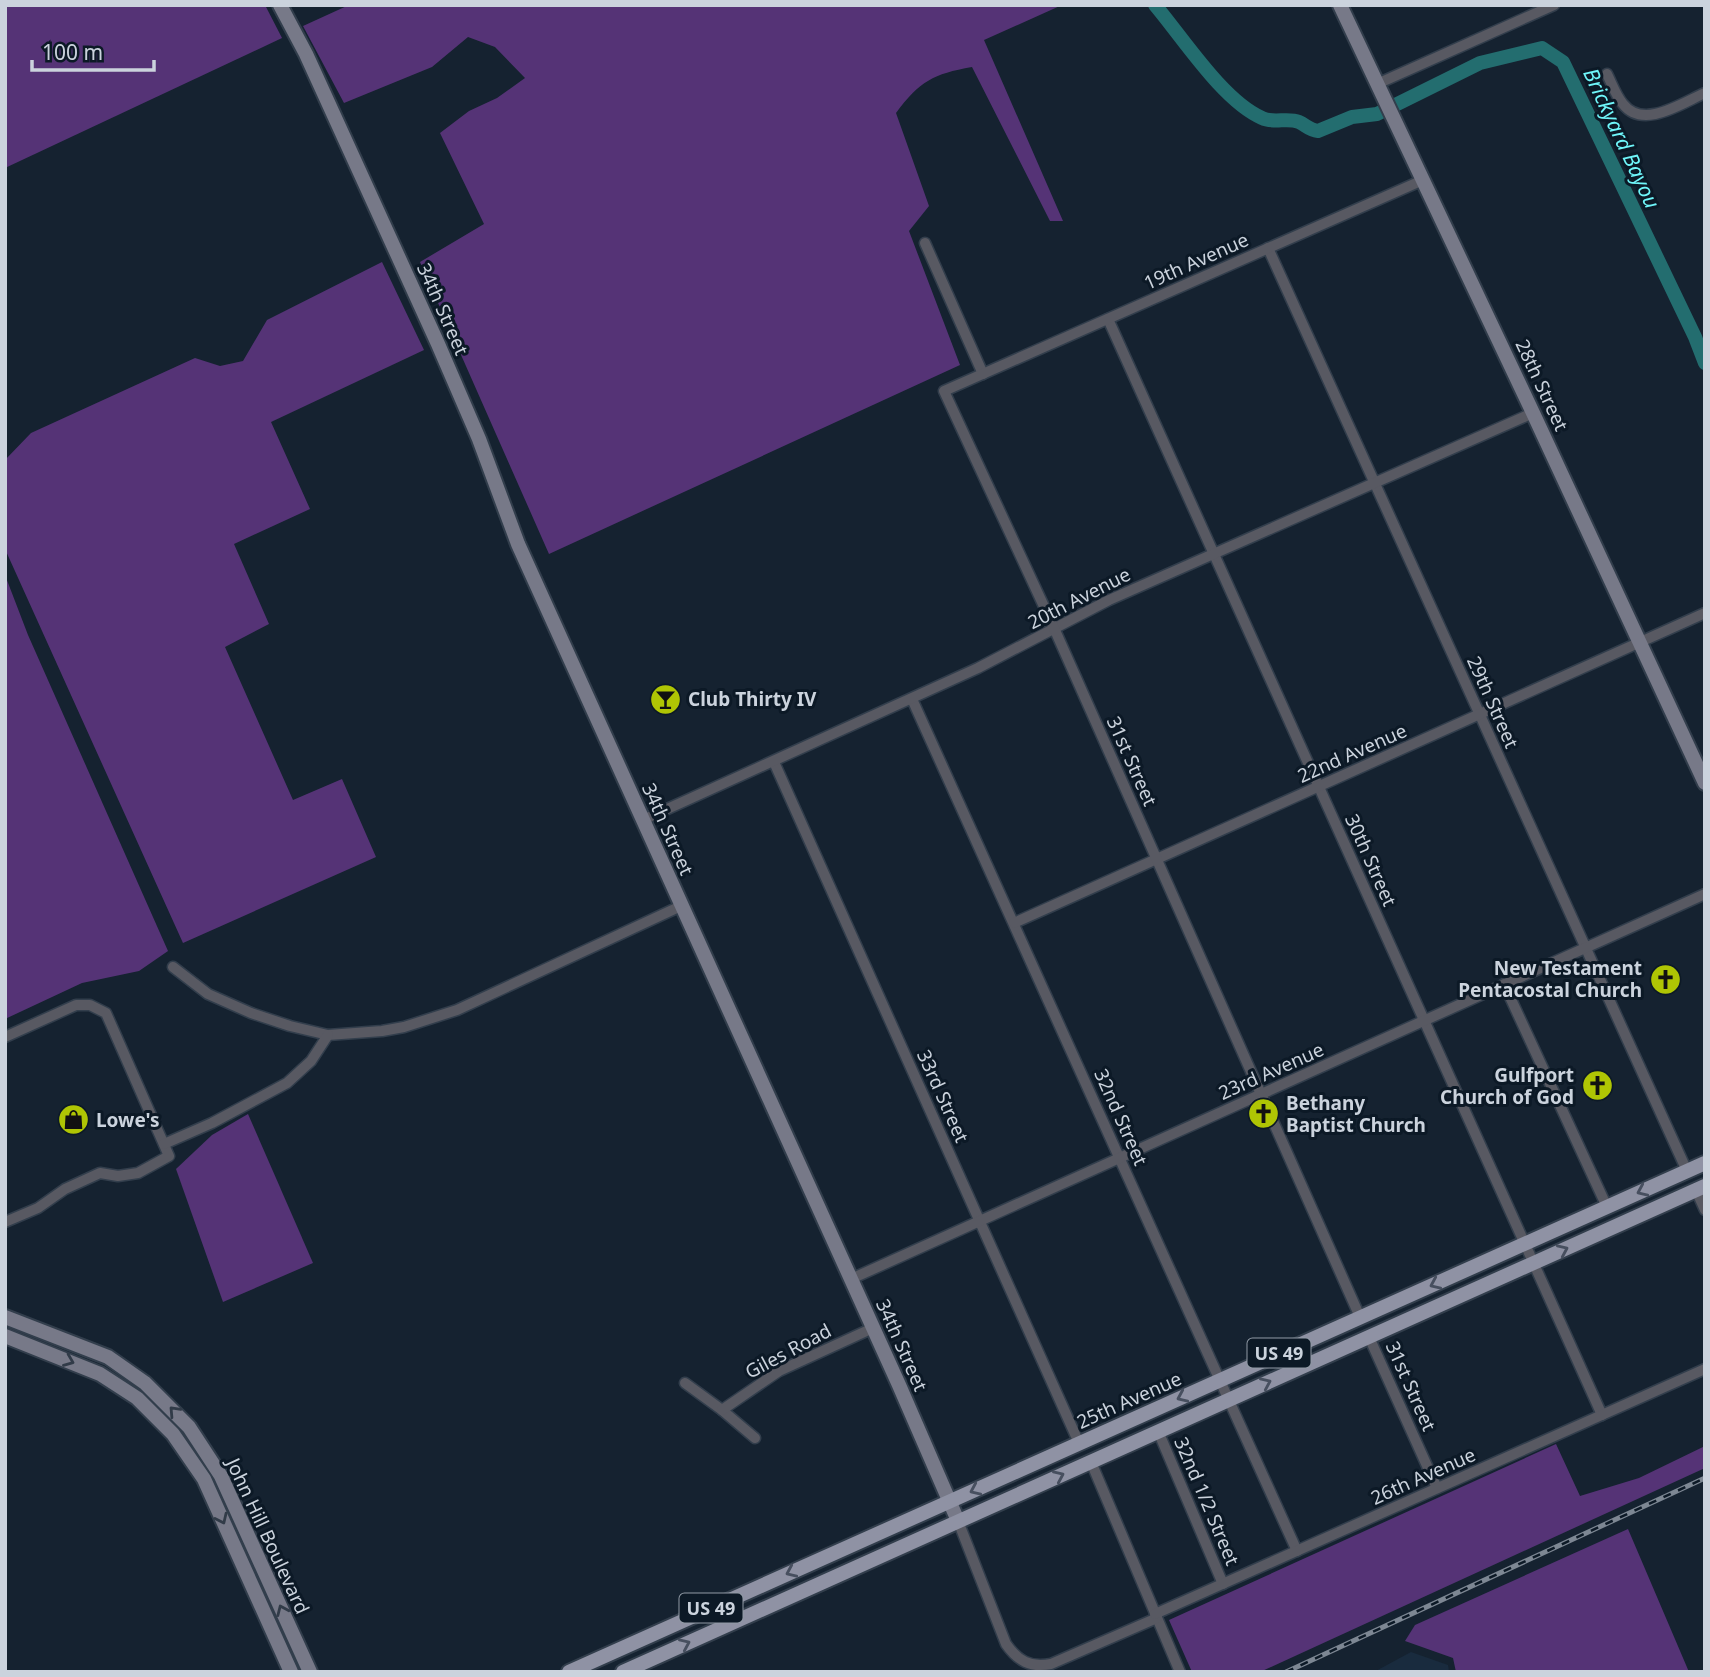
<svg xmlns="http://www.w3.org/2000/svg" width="1710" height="1677" font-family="'Noto Sans',sans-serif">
  <rect width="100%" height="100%" fill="#152230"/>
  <path fill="#192b3e" d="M1411,1652L1448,1665L1449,1672H1374Z"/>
  <g fill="#553376">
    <path d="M5,5H265L282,38L5,168Z"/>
    <path d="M349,5H1062L984,40L1063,221H1050L972,67C933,74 920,81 896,113L929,206L909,231L960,365L549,554L420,262L484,224L440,133L469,111L497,98L525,78L495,47L468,37L432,67L344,103L303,26Z"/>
    <path d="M382,262L424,350L271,422L310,509L234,544L269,624L225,647L293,800L342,779L376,857L183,943L5,549V460L31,433L195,358L220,366L243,361L267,320Z"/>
    <path d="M5,575L28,635L168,951L139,971L82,983L5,1019Z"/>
    <path d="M248,1114L313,1263L223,1302L176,1169L212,1135Z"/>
    <path d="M1556,1444L1580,1496L1639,1478L1705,1446V1468L1260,1672H1192L1169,1620Z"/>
    <path d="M1628,1529L1689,1672H1456L1453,1658L1405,1641L1415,1625Z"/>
  </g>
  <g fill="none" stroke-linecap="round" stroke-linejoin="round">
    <path stroke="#236d6f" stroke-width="14" d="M1155,5C1183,38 1223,101 1262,118C1274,124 1287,117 1299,122C1306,125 1309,130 1318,131L1352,117L1377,114L1480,63L1542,48L1563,62L1695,337L1705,363"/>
    <defs>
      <g id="street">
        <path d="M1607,74C1612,84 1616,96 1623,104C1643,130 1682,103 1705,93"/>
        <path d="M1377,84L1554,5"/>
        <path d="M925,243L983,374"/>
        <path d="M1268,248L1687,1171"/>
        <path d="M1108,319L1602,1415"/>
        <path d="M912,699L1297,1551"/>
        <path d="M774,762L1079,1443"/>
        <path d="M643,820L978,668L1109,600L1533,413"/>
        <path d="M1014,923L1705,613"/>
        <path d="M173,967L208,994L251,1013L290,1026L328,1035L382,1031L404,1027L457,1010L681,906"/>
        <path d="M1504,984L1607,1207"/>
        <path d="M5,1037L76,1005H90L106,1013L169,1156L138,1173L118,1176L100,1173L65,1189L38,1208L5,1222"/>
        <path d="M164,1144L212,1123L287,1083L311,1061L328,1035"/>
        <path d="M1696,1190L1705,1210"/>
        <path d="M851,1279L1705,894"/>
        <path d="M1360,1317L1054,628L944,391L1423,180"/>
        <path d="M1369,1337L1437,1488"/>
        <path d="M685,1383L722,1410L755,1438"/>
        <path d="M722,1410L779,1371L873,1328"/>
        <path d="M1158,1431L1223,1584"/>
        <path d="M1091,1462L1180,1672"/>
        <path d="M958,1521L1006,1644C1018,1661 1030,1668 1051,1664L1157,1618"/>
        <path d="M1155,1614L1705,1369"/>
      </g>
      <g id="secondary">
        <path d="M280,5L306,54L438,344L479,439L518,544L899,1385L958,1521"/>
        <path d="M1340,5L1533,413L1705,783"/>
        <path d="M5,1317L108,1357L145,1383L189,1427L221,1476L310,1672"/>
        <path d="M5,1336L100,1374L137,1398L173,1434L204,1479L291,1672"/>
      </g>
      <g id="primary">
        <path d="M569,1672L1705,1163"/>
        <path d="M623,1672L1705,1186"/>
      </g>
    </defs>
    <use href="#street" stroke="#323e4c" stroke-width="13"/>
    <use href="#secondary" stroke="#323e4c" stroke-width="18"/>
    <use href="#primary" stroke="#323e4c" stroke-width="18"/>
    <use href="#street" stroke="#585962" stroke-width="10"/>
    <use href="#secondary" stroke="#777988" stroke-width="14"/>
    <use href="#primary" stroke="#8f92a4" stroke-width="14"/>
    <defs>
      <path id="rail" d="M1286,1672L1705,1478"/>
    </defs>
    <use href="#rail" stroke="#7d8793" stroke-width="5"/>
    <use href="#rail" stroke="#0c1926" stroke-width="2.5" stroke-dasharray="8" stroke-linecap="butt"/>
  </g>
  <defs><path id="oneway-chevron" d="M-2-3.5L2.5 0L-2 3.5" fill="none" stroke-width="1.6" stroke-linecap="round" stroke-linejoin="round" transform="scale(1.75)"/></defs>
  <g stroke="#474f5f">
    <use href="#oneway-chevron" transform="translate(1642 1191) rotate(156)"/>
    <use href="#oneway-chevron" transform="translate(1563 1250) rotate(-24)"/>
    <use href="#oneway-chevron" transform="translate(1435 1284) rotate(156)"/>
    <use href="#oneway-chevron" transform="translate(1266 1383) rotate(-24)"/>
    <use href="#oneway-chevron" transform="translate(1182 1397) rotate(156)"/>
    <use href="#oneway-chevron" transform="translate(1059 1476) rotate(-24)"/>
    <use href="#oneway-chevron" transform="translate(975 1490) rotate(156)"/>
    <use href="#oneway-chevron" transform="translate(791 1572) rotate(156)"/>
    <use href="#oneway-chevron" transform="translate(685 1644) rotate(-24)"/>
  </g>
  <g stroke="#313b48">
    <use href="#oneway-chevron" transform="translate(69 1361) rotate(22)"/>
    <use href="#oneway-chevron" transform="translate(174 1411) rotate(-133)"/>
    <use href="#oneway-chevron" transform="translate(222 1519) rotate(65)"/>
    <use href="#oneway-chevron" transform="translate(282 1610) rotate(-114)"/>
  </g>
  <defs>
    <symbol id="bar-disc" viewBox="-11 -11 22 22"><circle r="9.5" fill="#afc504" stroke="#0c1926"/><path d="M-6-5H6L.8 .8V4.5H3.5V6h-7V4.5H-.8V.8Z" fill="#111"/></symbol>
    <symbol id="church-disc" viewBox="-11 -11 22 22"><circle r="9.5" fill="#afc504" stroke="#0c1926"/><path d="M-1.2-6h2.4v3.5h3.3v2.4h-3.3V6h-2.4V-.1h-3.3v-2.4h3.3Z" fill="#111"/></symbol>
    <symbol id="shop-disc" viewBox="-11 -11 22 22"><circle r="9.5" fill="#afc504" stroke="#0c1926"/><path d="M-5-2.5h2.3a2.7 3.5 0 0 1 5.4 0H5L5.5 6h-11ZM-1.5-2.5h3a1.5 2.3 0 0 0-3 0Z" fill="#111"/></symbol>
  </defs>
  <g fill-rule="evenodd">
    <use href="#bar-disc" x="648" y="682" width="35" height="35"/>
    <use href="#church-disc" x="1648" y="962" width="35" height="35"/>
    <use href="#church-disc" x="1580" y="1068" width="35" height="35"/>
    <use href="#church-disc" x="1246" y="1096" width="35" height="35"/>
    <use href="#shop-disc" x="56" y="1102" width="35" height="35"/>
  </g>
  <g text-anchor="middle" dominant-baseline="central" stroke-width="6" stroke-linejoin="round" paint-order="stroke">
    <g fill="#0c1926" stroke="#929ba6" stroke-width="2">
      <rect x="1247.5" y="1338.5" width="63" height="29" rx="5"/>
      <rect x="679.5" y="1593.5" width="63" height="29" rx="5"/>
    </g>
    <g font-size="18" font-weight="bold" fill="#cbd3dd">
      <text x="1279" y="1353">US 49</text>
      <text x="711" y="1608">US 49</text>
    </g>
    <g font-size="19" fill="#cbd3dd" stroke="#0c1926">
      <text transform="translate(1196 261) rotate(-24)">19th Avenue</text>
      <text transform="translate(443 309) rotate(66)">34th Street</text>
      <text transform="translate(1542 385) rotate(65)">28th Street</text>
      <text transform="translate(1079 598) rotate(-27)">20th Avenue</text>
      <text transform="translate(1493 702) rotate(66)">29th Street</text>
      <text transform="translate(1352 753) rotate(-24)">22nd Avenue</text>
      <text transform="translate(1132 761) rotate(66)">31st Street</text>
      <text transform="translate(668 829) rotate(66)">34th Street</text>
      <text transform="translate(1371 860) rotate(66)">30th Street</text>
      <text transform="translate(1271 1071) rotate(-24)">23rd Avenue</text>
      <text transform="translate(943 1096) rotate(66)">33rd Street</text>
      <text transform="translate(1121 1117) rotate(66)">32nd Street</text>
      <text transform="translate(902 1345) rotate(66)">34th Street</text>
      <text transform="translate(788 1351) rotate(-28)">Giles Road</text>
      <text transform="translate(1411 1386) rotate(66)">31st Street</text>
      <text transform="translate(1129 1400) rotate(-24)">25th Avenue</text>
      <text transform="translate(1423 1476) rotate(-24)">26th Avenue</text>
      <text transform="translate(1207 1501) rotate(67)">32nd 1/2 Street</text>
      <text transform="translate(268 1536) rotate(65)">John Hill Boulevard</text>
    </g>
    <g font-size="19" font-weight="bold" fill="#cbd3dd" stroke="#0c1926" text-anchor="start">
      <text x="688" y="699">Club Thirty IV</text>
      <text x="1642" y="968" text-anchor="end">New Testament<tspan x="1642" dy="22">Pentacostal Church</tspan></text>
      <text x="1574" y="1075" text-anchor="end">Gulfport<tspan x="1574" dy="22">Church of God</tspan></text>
      <text x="1286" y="1103">Bethany<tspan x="1286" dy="22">Baptist Church</tspan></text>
      <text x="96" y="1120">Lowe's</text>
    </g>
    <g font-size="21" font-style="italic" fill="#6ff6fa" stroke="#0c1926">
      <text transform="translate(1622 138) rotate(65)">Brickyard Bayou</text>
    </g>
  </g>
  <rect width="1710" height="1677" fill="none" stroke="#cbd3dd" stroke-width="14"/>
  <path d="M32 60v10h122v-10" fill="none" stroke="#cbd3dd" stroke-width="3.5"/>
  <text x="42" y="60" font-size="21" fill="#cbd3dd" stroke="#0c1926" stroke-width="5" paint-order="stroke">100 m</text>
</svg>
